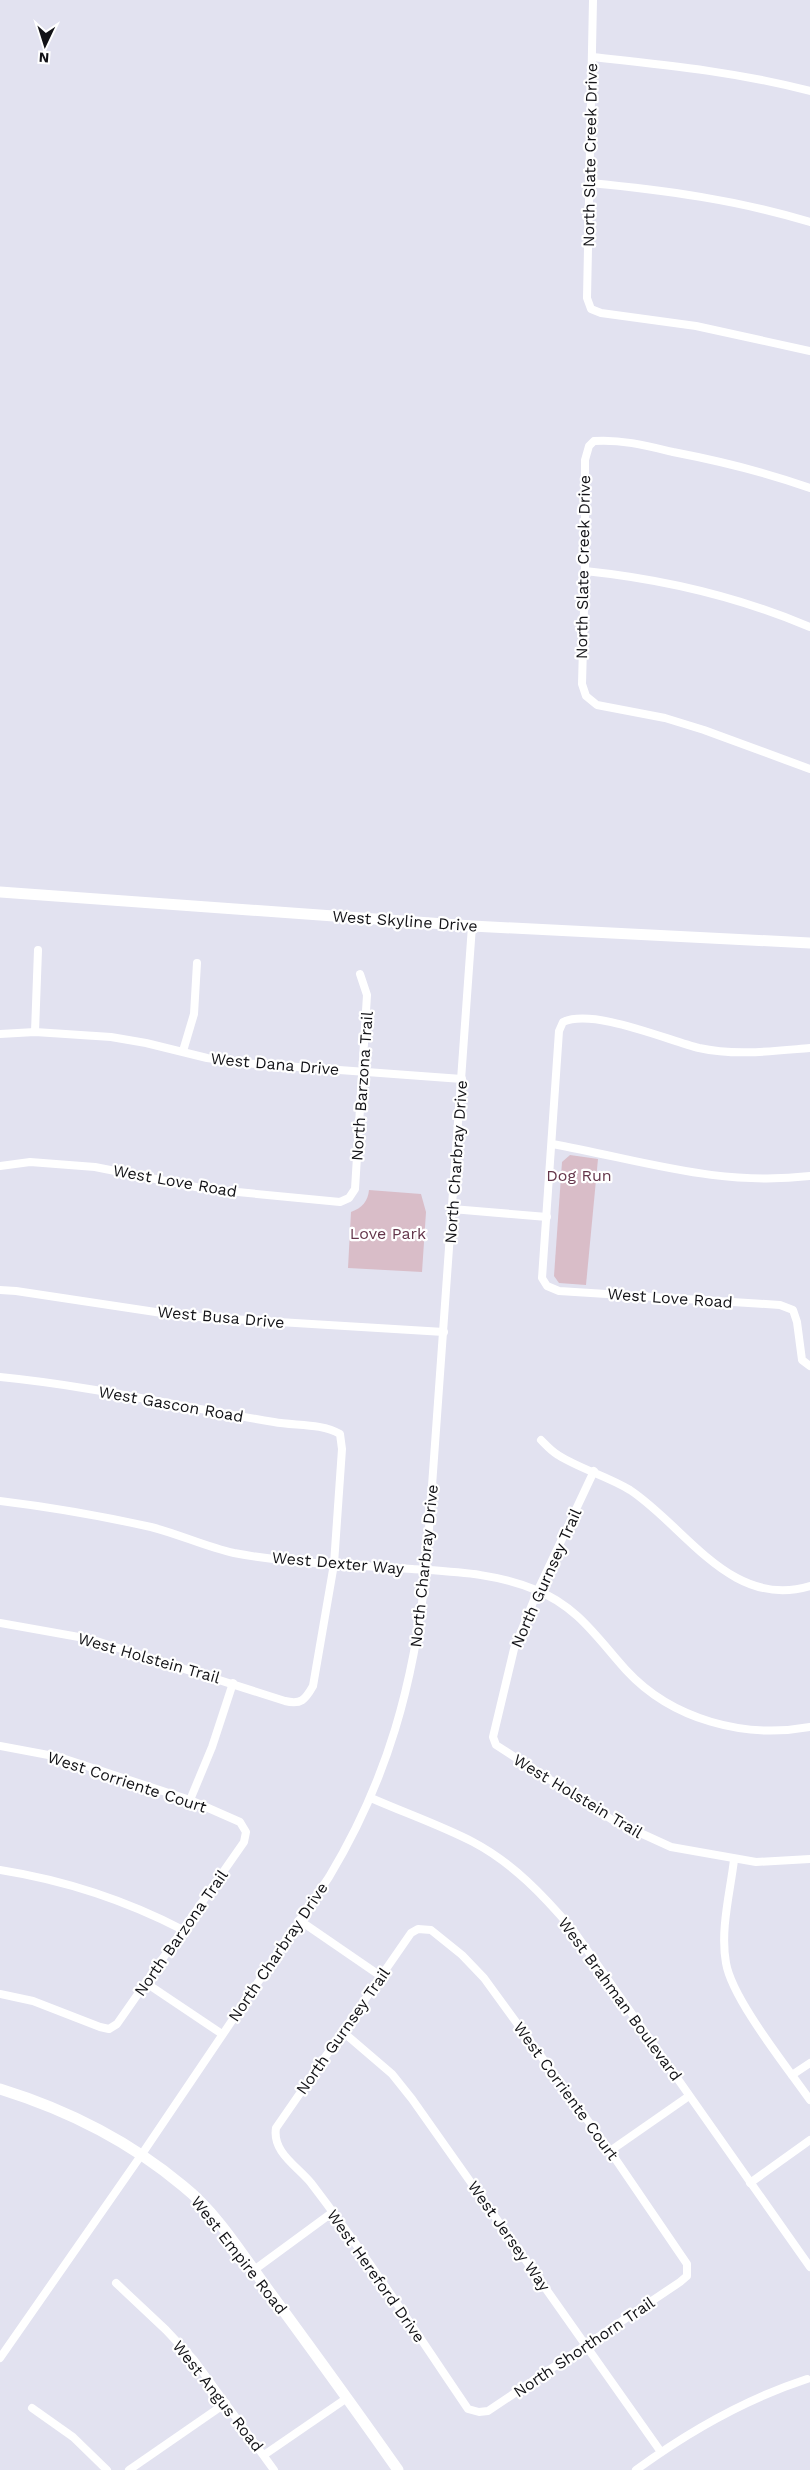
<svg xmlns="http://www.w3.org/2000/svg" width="810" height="2470" font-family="'Work Sans',sans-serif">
  <rect width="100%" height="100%" fill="#e2e2f0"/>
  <g fill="#d9bdc8">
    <path d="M570,1155L598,1159L586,1285L559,1283L554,1276L562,1162Z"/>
    <path d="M369,1190L421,1194L426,1212L422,1272L348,1268L351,1212C362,1208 368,1201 369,1190Z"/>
  </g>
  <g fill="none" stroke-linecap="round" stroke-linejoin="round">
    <g stroke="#fff" stroke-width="8">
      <path d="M593,0L587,298L591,309L601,313L696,326L810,351"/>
      <path d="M592,57C666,65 738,72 810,91"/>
      <path d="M590,183C664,190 738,200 810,222"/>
      <path d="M810,488C765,472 720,461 673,452C648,446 621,439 594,441L589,446L585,460V571L582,684L586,696L597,705L665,718L704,730L810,769"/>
      <path d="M585,571C662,579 739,597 810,627"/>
      <path d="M35,1032L38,950"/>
      <path d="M0,1034L35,1032L111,1037L146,1043L207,1058L243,1063L462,1079"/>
      <path d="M810,1048C774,1051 735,1056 699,1048C667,1040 593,1008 563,1022L559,1031L542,1278L547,1286L559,1291L780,1305L793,1310L797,1322L802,1360L810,1366"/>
      <path d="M183,1051L194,1014L197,963"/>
      <path d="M552,1144C641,1160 718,1187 810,1176"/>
      <path d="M0,1166L30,1162L95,1167L206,1189L340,1202L349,1198L355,1189L367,995L360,974"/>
      <path d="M452,1209L547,1217"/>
      <path d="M0,1290L16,1291L182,1316L444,1332"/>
      <path d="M0,1377C92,1386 182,1407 274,1422C295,1426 321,1423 340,1434L342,1449L334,1564L313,1686C305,1700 301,1705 285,1701L90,1639L0,1623"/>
      <path d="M541,1440C546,1445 551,1451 558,1455C580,1469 607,1476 630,1490C686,1527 731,1610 810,1586"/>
      <path d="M594,1471L538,1590L514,1649L493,1737L496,1745L614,1821L671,1847L756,1862L810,1859"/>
      <path d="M0,1501C50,1507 101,1516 151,1527C179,1534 206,1547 234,1553C292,1564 353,1565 412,1569C456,1572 495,1573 536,1590C577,1606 598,1639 626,1670C672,1720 745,1739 810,1727"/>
      <path d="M0,1746L59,1757L190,1800L240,1822L246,1832L244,1842L117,2024L109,2029L100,2027L33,2001L0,1994"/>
      <path d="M371,1798C405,1813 440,1825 473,1842C513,1863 544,1896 573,1930L810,2267"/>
      <path d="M190,1800L212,1747L233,1683"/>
      <path d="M734,1860C730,1893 720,1930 726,1963C732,1999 787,2067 810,2100"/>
      <path d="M0,1870C63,1880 127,1901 183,1930"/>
      <path d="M299,1920L382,1977"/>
      <path d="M418,1929L431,1930L462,1955L484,1978L610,2151L687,2264V2276L680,2282L488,2411L479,2412L468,2409C417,2334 367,2256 311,2183C297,2166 272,2152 276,2128L411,1933Z"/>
      <path d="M146,1983L222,2034"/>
      <path d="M343,2032L392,2074L412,2099L661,2452"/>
      <path d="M792,2075L810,2063"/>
      <path d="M610,2151L689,2096"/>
      <path d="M750,2183L810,2140"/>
      <path d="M254,2270L333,2212"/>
      <path d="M116,2283L166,2330L194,2360L274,2470"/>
      <path d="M0,2358L142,2154L329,1877C388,1779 414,1683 426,1570L472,926"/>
      <path d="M32,2408L73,2437L107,2470"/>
      <path d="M264,2455L347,2398"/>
      <path d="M129,2470L226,2403"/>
      <path d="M636,2470C688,2432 746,2399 807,2379"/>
    </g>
    <g stroke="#fff" stroke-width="11">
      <path d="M0,892L472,926L810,943"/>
      <path d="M0,2089C68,2110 128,2140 183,2186C218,2214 243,2256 269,2291C313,2351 356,2410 398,2470"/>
    </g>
  </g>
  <g text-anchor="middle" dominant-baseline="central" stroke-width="4.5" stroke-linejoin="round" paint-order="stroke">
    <g font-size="16" fill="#121216" stroke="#fff">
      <text transform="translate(590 155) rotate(-89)">North Slate Creek Drive</text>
      <text transform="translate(583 567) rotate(-89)">North Slate Creek Drive</text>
      <text transform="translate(405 921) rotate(4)">West Skyline Drive</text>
      <text transform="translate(275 1064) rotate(5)">West Dana Drive</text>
      <text transform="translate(362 1086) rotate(-86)">North Barzona Trail</text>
      <text transform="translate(456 1162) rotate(-86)">North Charbray Drive</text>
      <text transform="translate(175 1181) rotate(10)">West Love Road</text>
      <text transform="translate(670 1298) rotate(4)">West Love Road</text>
      <text transform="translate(221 1317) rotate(5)">West Busa Drive</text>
      <text transform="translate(171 1404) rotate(10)">West Gascon Road</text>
      <text transform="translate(338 1563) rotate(5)">West Dexter Way</text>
      <text transform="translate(424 1566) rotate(-84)">North Charbray Drive</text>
      <text transform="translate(546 1578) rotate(-66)">North Gurnsey Trail</text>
      <text transform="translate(149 1658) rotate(16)">West Holstein Trail</text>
      <text transform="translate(127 1782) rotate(18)">West Corriente Court</text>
      <text transform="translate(578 1796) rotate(31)">West Holstein Trail</text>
      <text transform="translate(181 1933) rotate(-55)">North Barzona Trail</text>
      <text transform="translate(278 1952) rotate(-56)">North Charbray Drive</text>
      <text transform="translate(620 1999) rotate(54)">West Brahman Boulevard</text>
      <text transform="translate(343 2031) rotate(-55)">North Gurnsey Trail</text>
      <text transform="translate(566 2091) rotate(54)">West Corriente Court</text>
      <text transform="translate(509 2236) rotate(55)">West Jersey Way</text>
      <text transform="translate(239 2255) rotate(52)">West Empire Road</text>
      <text transform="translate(376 2276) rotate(55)">West Hereford Drive</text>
      <text transform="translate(584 2347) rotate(-34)">North Shorthorn Trail</text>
      <text transform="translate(218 2396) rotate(52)">West Angus Road</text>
    </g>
    <g font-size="16" fill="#64354a" stroke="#fff">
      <text x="579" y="1175">Dog Run</text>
      <text x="388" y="1233">Love Park</text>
    </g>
  </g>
  <g transform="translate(45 45) rotate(184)" stroke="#ffffff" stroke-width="4" paint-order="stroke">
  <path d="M0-4L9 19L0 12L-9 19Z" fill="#121216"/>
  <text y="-8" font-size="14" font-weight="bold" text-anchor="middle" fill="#121216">N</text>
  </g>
</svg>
